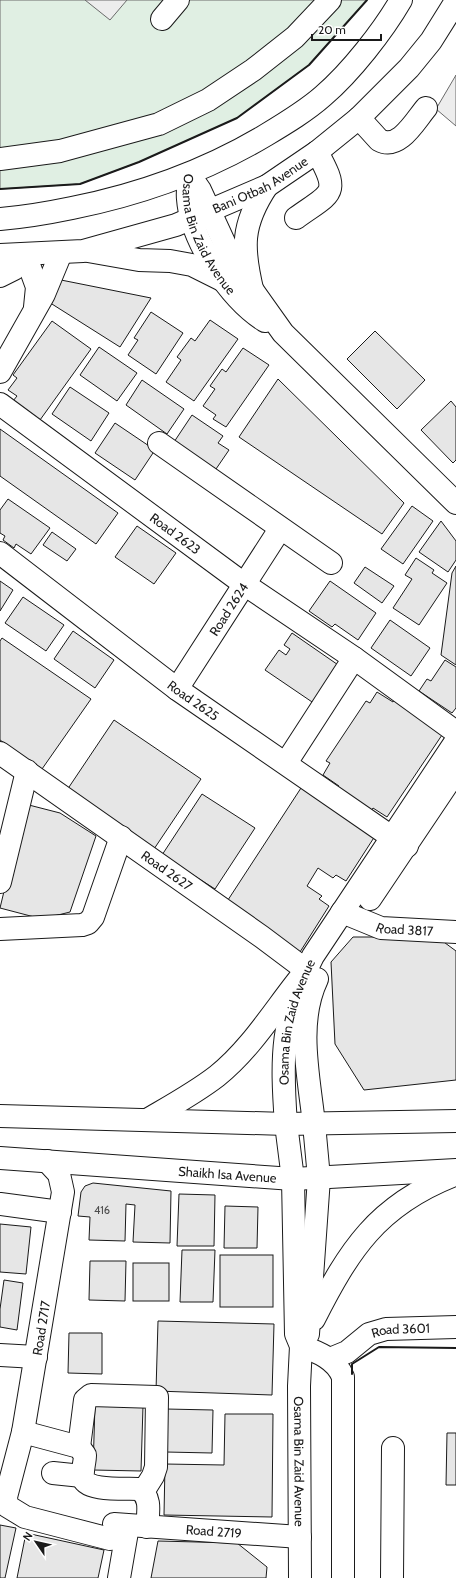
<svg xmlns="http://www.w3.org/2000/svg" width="456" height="1578" font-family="Cabin,sans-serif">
  <rect width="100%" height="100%" fill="#fff"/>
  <path fill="#e0efe3" stroke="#6a6a6a" d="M0,0H367L309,65L237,118L139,162L80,184L0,189Z"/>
  <g fill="#ededed" stroke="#6a6a6a">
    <path d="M85,0H127L110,20Z"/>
    <path d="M456,75V126L436,109Z"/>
  </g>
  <g fill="#e6e6e6" stroke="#1a1a1a">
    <path d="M56,279L151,298L120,347L44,299Z"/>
    <path d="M151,312L183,333L156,374L128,355L138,340L134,338Z"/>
    <path d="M210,320L238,339L194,401L166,382L181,360L177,357L191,338L195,341Z"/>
    <path d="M52,321L91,349L40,420L13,401L17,396L8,390L17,378L13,375Z"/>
    <path d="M375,331L425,380L397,409L347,359Z"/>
    <path d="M99,347L137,373L117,401L80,375Z"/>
    <path d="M243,348L269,365L226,427L213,419L216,415L203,406L215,389L210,386L222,369L226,372Z"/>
    <path d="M278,379L404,503L382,534L239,437Z"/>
    <path d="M142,380L184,409L167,434L126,405Z"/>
    <path d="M70,387L109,413L91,441L52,414Z"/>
    <path d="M451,401L456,407V460L453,463L421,430Z"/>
    <path d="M192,415L223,436L218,443L229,450L216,469L172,445Z"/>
    <path d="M115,423L155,450L135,480L95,453Z"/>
    <path d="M0,429L118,513L96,544L0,476Z"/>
    <path d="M8,499L50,528L31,554L16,544L14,548L3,540L5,536L0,533V510Z"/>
    <path d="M412,506L433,521L403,564L381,549Z"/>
    <path d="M441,521L456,541V560L448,572L419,552Z"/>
    <path d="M137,526L176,553L154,584L115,557Z"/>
    <path d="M52,532L76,549L67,561L43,545Z"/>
    <path d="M416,558L434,570L432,573L447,583L419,625L393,608L412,579L405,575Z"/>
    <path d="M456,566V665L441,655L452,573Z"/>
    <path d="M365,567L394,586L382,603L354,583Z"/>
    <path d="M0,581L13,590L0,611Z"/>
    <path d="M330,581L376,613L358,640L335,624L332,627L309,611Z"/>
    <path d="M23,597L64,625L46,651L5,623Z"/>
    <path d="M390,620L430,648L411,676L371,648Z"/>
    <path d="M73,631L114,660L95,688L54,659Z"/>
    <path d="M292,633L344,669L318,706L265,670L279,650L286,655L290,649L284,645Z"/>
    <path d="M2,638L91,699L42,769L0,740V641Z"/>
    <path d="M445,660L456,667V708L452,713L419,691L427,679L431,681Z"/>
    <path d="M377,692L393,702L395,699L432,723L430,727L442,735L387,817L373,808L371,811L337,788L339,786L323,775L330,763L326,761L366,701L370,703Z"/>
    <path d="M114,720L201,779L152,852L65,793Z"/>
    <path d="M301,788L375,836L346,881L336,875L333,878L318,868L307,886L322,896L319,899L329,906L300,952L226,903Z"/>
    <path d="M202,794L255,828L215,889L162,855Z"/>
    <path d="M25,804L60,813L96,836L70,912L42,919L0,908Z"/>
    <path d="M353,937H437L456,951V1080L364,1090L335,1044L331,962Z"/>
    <path d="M93,1183L171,1191L170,1243L133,1242L135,1205L126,1204L125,1241L89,1240L90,1217L78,1216L81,1192L85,1186Z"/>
    <path d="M179,1194L215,1195L214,1246H177Z"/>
    <path d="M225,1206L258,1207L257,1248H224Z"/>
    <path d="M0,1224L31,1227L26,1274L0,1272Z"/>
    <path d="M182,1250H215L213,1302H180Z"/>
    <rect x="220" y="1255" width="53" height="52"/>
    <path d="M90,1261H126L125,1301L89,1300Z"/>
    <rect x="133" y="1263" width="36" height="38"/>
    <path d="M4,1280L23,1283L17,1330L0,1327V1309Z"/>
    <path d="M158,1321L274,1324L272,1395L156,1391Z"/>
    <path d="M69,1333H102V1374L68,1373Z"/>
    <path d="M95,1404L143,1406L141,1471L93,1470Z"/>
    <path d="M166,1409L213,1410L212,1453L166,1452Z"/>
    <path d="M225,1414H273L272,1517L164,1515L165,1464L224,1465Z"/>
    <path d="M447,1433H456V1485H446Z"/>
    <path d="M0,1525L16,1528L5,1578H0Z"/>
    <path d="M26,1533L104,1550L98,1578H17Z"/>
    <path d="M158,1541L237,1543L267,1567L266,1578H151Z"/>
  </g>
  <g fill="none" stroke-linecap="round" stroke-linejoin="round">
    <defs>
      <g id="minor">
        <path d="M162,19L178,0"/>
        <path d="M359,118L379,140C399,151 415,121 426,108"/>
        <path d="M0,159L60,151L159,124L208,100L253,70L295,37L330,0"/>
        <path d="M189,174L200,190L234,264L283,333L456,503"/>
        <path id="s1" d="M189,174C189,182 187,191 188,199C191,241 230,299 265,321"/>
        <path d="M296,218C332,192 341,195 317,152"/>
        <path d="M25,254L37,287L35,307"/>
        <path d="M0,276L14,269L25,254"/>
        <path d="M0,372L44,294L61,253"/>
        <path id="s2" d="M0,404L244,584L354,658L456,732"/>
        <path d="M159,443L331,563"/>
        <path id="s3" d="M0,553L177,689L393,838L407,846"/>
        <path id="s4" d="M177,689L280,529"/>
        <path id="s5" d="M0,753L262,937L306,970"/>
        <path d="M286,763L354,658"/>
        <path d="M0,882L27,771"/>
        <path d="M370,899L456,771"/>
        <path id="s6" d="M342,912L381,928L456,932"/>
        <path d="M0,929L82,925L88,923L93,917L121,837"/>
        <path id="s7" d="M286,1124C281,1056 281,1018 313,956L456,741"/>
        <path d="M314,1124C309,1077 296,1023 317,979"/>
        <path d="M47,1161L59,1174L63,1192L23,1432L6,1497L7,1506L25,1517L110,1539L123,1532L128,1526"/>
        <path d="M0,1204L60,1212"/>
        <path d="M301,1346C318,1352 336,1359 343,1377V1578"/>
        <path d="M0,1355L36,1357"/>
        <path id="s8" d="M330,1359L347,1352L369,1334L386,1329L456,1327"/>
        <path d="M23,1432L79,1447L85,1455C85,1462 82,1470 83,1477C85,1492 127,1488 139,1489C152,1497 148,1513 147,1527"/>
        <path d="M79,1447L85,1400L91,1395L157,1397L156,1467L153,1476L143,1492"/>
        <path d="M53,1473L82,1476"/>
        <path id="s9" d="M114,1524L300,1537"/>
        <path d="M119,1578L128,1526"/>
        <path d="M392,1578L393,1448"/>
      </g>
      <g id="major">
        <path d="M0,219C25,217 48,213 72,208C142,194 204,172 266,135C286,123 306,111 323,96C351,72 383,31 401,0"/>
        <path d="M88,251L139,260L170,261L192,265L222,280"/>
        <path id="s10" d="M0,255L83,251L176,225L267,186L317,152L359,118L409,68L431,41L456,1"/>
        <path d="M253,293C242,248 241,225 267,186"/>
        <path d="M0,1116L286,1124L456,1121"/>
        <path d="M147,1120C171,1106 195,1093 217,1076C252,1048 276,1007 304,973"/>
        <path id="s11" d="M286,1124L293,1179L296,1334L301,1346L299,1386L300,1578"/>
        <path id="s12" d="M0,1158L293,1179L456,1170"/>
        <path d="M314,1319C349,1250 377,1206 452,1176"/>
        <path d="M308,1334L319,1178L314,1124"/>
      </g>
    </defs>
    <use href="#minor" stroke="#1a1a1a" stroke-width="24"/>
    <use href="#major" stroke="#1a1a1a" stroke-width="24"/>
    <use href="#minor" stroke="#fff" stroke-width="22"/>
    <use href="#major" stroke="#fff" stroke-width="22"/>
    <g stroke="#1a1a1a" stroke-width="2">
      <path d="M0,189L80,184L139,162L237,118L309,65L367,0"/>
      <path d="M352,1374V1364L379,1347L456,1348"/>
    </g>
  </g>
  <g text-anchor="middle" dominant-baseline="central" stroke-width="3" stroke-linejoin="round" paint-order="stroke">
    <g font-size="11" fill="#4d4d4d">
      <text x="102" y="1210">416</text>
    </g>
    <g font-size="13" fill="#1a1a1a" stroke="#fff">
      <text stroke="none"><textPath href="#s10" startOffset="273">Bani Otbah Avenue</textPath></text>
      <text stroke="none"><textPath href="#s1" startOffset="65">Osama Bin Zaid Avenue</textPath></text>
      <text stroke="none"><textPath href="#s2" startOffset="218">Road 2623</textPath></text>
      <text stroke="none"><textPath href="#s4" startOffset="95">Road 2624</textPath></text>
      <text stroke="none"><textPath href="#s3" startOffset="243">Road 2625</textPath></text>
      <text stroke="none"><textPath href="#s5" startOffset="204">Road 2627</textPath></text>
      <text stroke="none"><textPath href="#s6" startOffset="66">Road 3817</textPath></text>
      <text stroke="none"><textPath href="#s7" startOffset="104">Osama Bin Zaid Avenue</textPath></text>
      <text stroke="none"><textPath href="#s12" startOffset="228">Shaikh Isa Avenue</textPath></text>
      <text transform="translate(41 1328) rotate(-81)">Road 2717</text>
      <text stroke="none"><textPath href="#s8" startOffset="79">Road 3601</textPath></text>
      <text stroke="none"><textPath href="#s11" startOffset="339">Osama Bin Zaid Avenue</textPath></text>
      <text stroke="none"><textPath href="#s9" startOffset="100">Road 2719</textPath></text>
    </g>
  </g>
  <g transform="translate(36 1542) rotate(304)" stroke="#ffffff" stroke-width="3" paint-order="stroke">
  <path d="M0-3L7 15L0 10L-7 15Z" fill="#1a1a1a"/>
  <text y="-6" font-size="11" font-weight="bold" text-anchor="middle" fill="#1a1a1a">N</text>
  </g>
  <path d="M312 34v6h69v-6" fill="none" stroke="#1a1a1a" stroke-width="2"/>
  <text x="318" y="34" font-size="12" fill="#1a1a1a" stroke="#ffffff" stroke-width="3" paint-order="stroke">20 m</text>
</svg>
